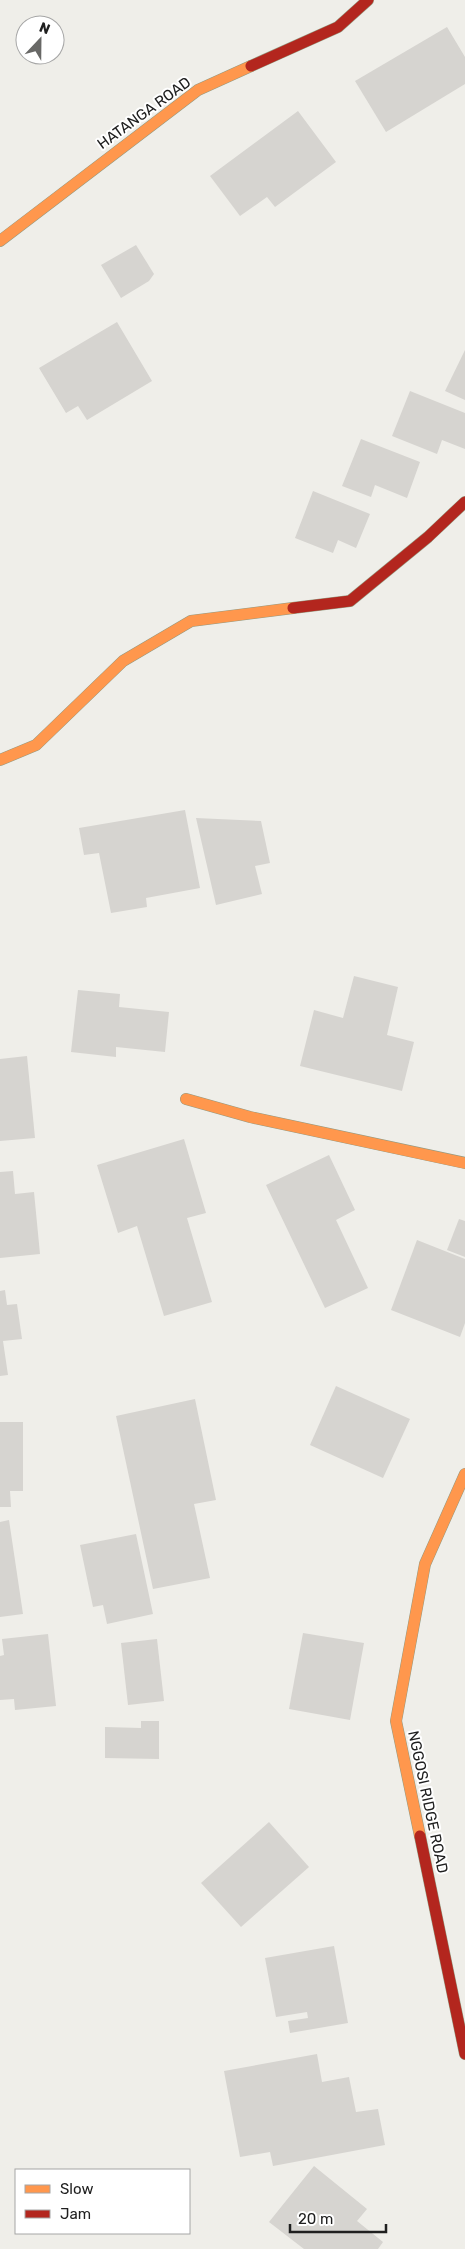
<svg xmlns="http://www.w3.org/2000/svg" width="465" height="2249" font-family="Rubik,sans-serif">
  <rect width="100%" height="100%" fill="#efeee9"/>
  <g fill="#d6d4d0">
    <path d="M447,27L465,57V84L386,132L355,81Z"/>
    <path d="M298,111L336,162L275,207L267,197L240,216L210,176Z"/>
    <path d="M136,245L154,274L149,281L121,298L101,265Z"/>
    <path d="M117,322L152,381L87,420L78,406L66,413L39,368Z"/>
    <path d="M465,350V400L445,391Z"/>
    <path d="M410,391L465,413V449L442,440L437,454L392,436Z"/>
    <path d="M361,439L420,462L407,498L375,485L371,497L342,486Z"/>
    <path d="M313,491L370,514L356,548L338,540L333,553L295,538Z"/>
    <path d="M185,810L200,888L146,898L147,907L111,913L99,853L84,855L79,828Z"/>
    <path d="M196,818L261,821L270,863L255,866L262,894L216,905Z"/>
    <path d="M354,976L398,987L387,1035L414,1042L402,1091L300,1066L314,1010L343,1018Z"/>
    <path d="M78,990L120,994L119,1007L169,1012L165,1052L116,1047V1057L71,1052Z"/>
    <path d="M27,1056L35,1138L0,1141V1059Z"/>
    <path d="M184,1139L206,1213L187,1218L212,1302L164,1316L137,1226L118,1233L97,1165Z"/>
    <path d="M329,1155L355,1210L336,1220L368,1288L325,1308L266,1185Z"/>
    <path d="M13,1171L15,1194L34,1192L40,1254L0,1258V1172Z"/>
    <path d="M459,1219L465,1221V1257L447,1250Z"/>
    <path d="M417,1240L465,1259V1323L460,1337L391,1310Z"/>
    <path d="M5,1290L7,1305L17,1304L22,1339L3,1341L8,1375L0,1376V1291Z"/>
    <path d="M336,1386L410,1419L383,1478L310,1445Z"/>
    <path d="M195,1399L216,1500L194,1504L210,1578L153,1589L116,1416Z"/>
    <path d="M0,1422H23V1491H10L11,1507H0Z"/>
    <path d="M9,1520L23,1614L0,1617V1522Z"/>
    <path d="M136,1534L153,1614L107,1624L103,1605L93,1607L80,1545Z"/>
    <path d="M303,1633L364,1643L350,1720L289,1709Z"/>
    <path d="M48,1634L56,1706L15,1710L14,1699L0,1700V1656L4,1655L2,1639Z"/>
    <path d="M157,1639L164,1701L128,1705L121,1643Z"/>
    <path d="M141,1721H159V1759L105,1758V1727L141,1728Z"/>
    <path d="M269,1822L309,1867L241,1927L201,1883Z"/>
    <path d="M334,1946L348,2023L290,2033L288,2021L308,2018L307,2012L276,2017L265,1958Z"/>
    <path d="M317,2054L322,2082L349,2077L356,2112L378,2109L385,2145L273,2166L270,2152L240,2157L224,2071Z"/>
    <path d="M314,2166L367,2209L357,2221L383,2242L378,2249H304L269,2222Z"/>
  </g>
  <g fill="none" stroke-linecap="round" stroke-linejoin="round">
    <defs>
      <g id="slow">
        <path d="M0,241L198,90L251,66"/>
        <path d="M0,760L36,745L123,661L191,621L293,608"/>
        <path d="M186,1099L250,1117L465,1163"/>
        <path d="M420,1836L396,1721L425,1564L465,1474"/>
      </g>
      <g id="jam">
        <path d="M251,66L338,27L368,0"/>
        <path d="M293,608L350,601L428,537L465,502"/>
        <path d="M420,1836L465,2054"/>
      </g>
    </defs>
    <use href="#slow" stroke="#949a80" stroke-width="12"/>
    <use href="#jam" stroke="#949a80" stroke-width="12"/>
    <use href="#slow" stroke="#ff974d" stroke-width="11"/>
    <use href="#jam" stroke="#b3261e" stroke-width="11"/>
  </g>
  <g text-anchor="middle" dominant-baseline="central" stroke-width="4" stroke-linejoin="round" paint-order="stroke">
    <g font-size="15" fill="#202020" stroke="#fff">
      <text transform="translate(144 113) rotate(-36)">HATANGA ROAD</text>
      <text transform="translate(428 1802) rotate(78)">NGGOSI RIDGE ROAD</text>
    </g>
  </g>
  <rect x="15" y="2169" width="175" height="65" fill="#ffffff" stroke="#a6a6a6"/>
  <rect x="25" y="2185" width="25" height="8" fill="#ff974d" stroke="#a6a6a6"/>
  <text x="60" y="2194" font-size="15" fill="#202020">Slow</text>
  <rect x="25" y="2210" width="25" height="8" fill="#b3261e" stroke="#a6a6a6"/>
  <text x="60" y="2219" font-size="15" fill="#202020">Jam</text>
  <g transform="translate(40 40) rotate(22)"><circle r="24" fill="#ffffff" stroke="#a6a6a6"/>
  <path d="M0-4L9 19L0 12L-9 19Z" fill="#686866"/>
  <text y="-8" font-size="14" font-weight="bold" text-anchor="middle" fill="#202020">N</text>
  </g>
  <path d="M290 2224v8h96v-8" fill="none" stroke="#202020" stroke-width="2.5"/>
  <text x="298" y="2224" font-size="15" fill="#202020" stroke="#ffffff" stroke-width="4" paint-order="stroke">20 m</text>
</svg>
